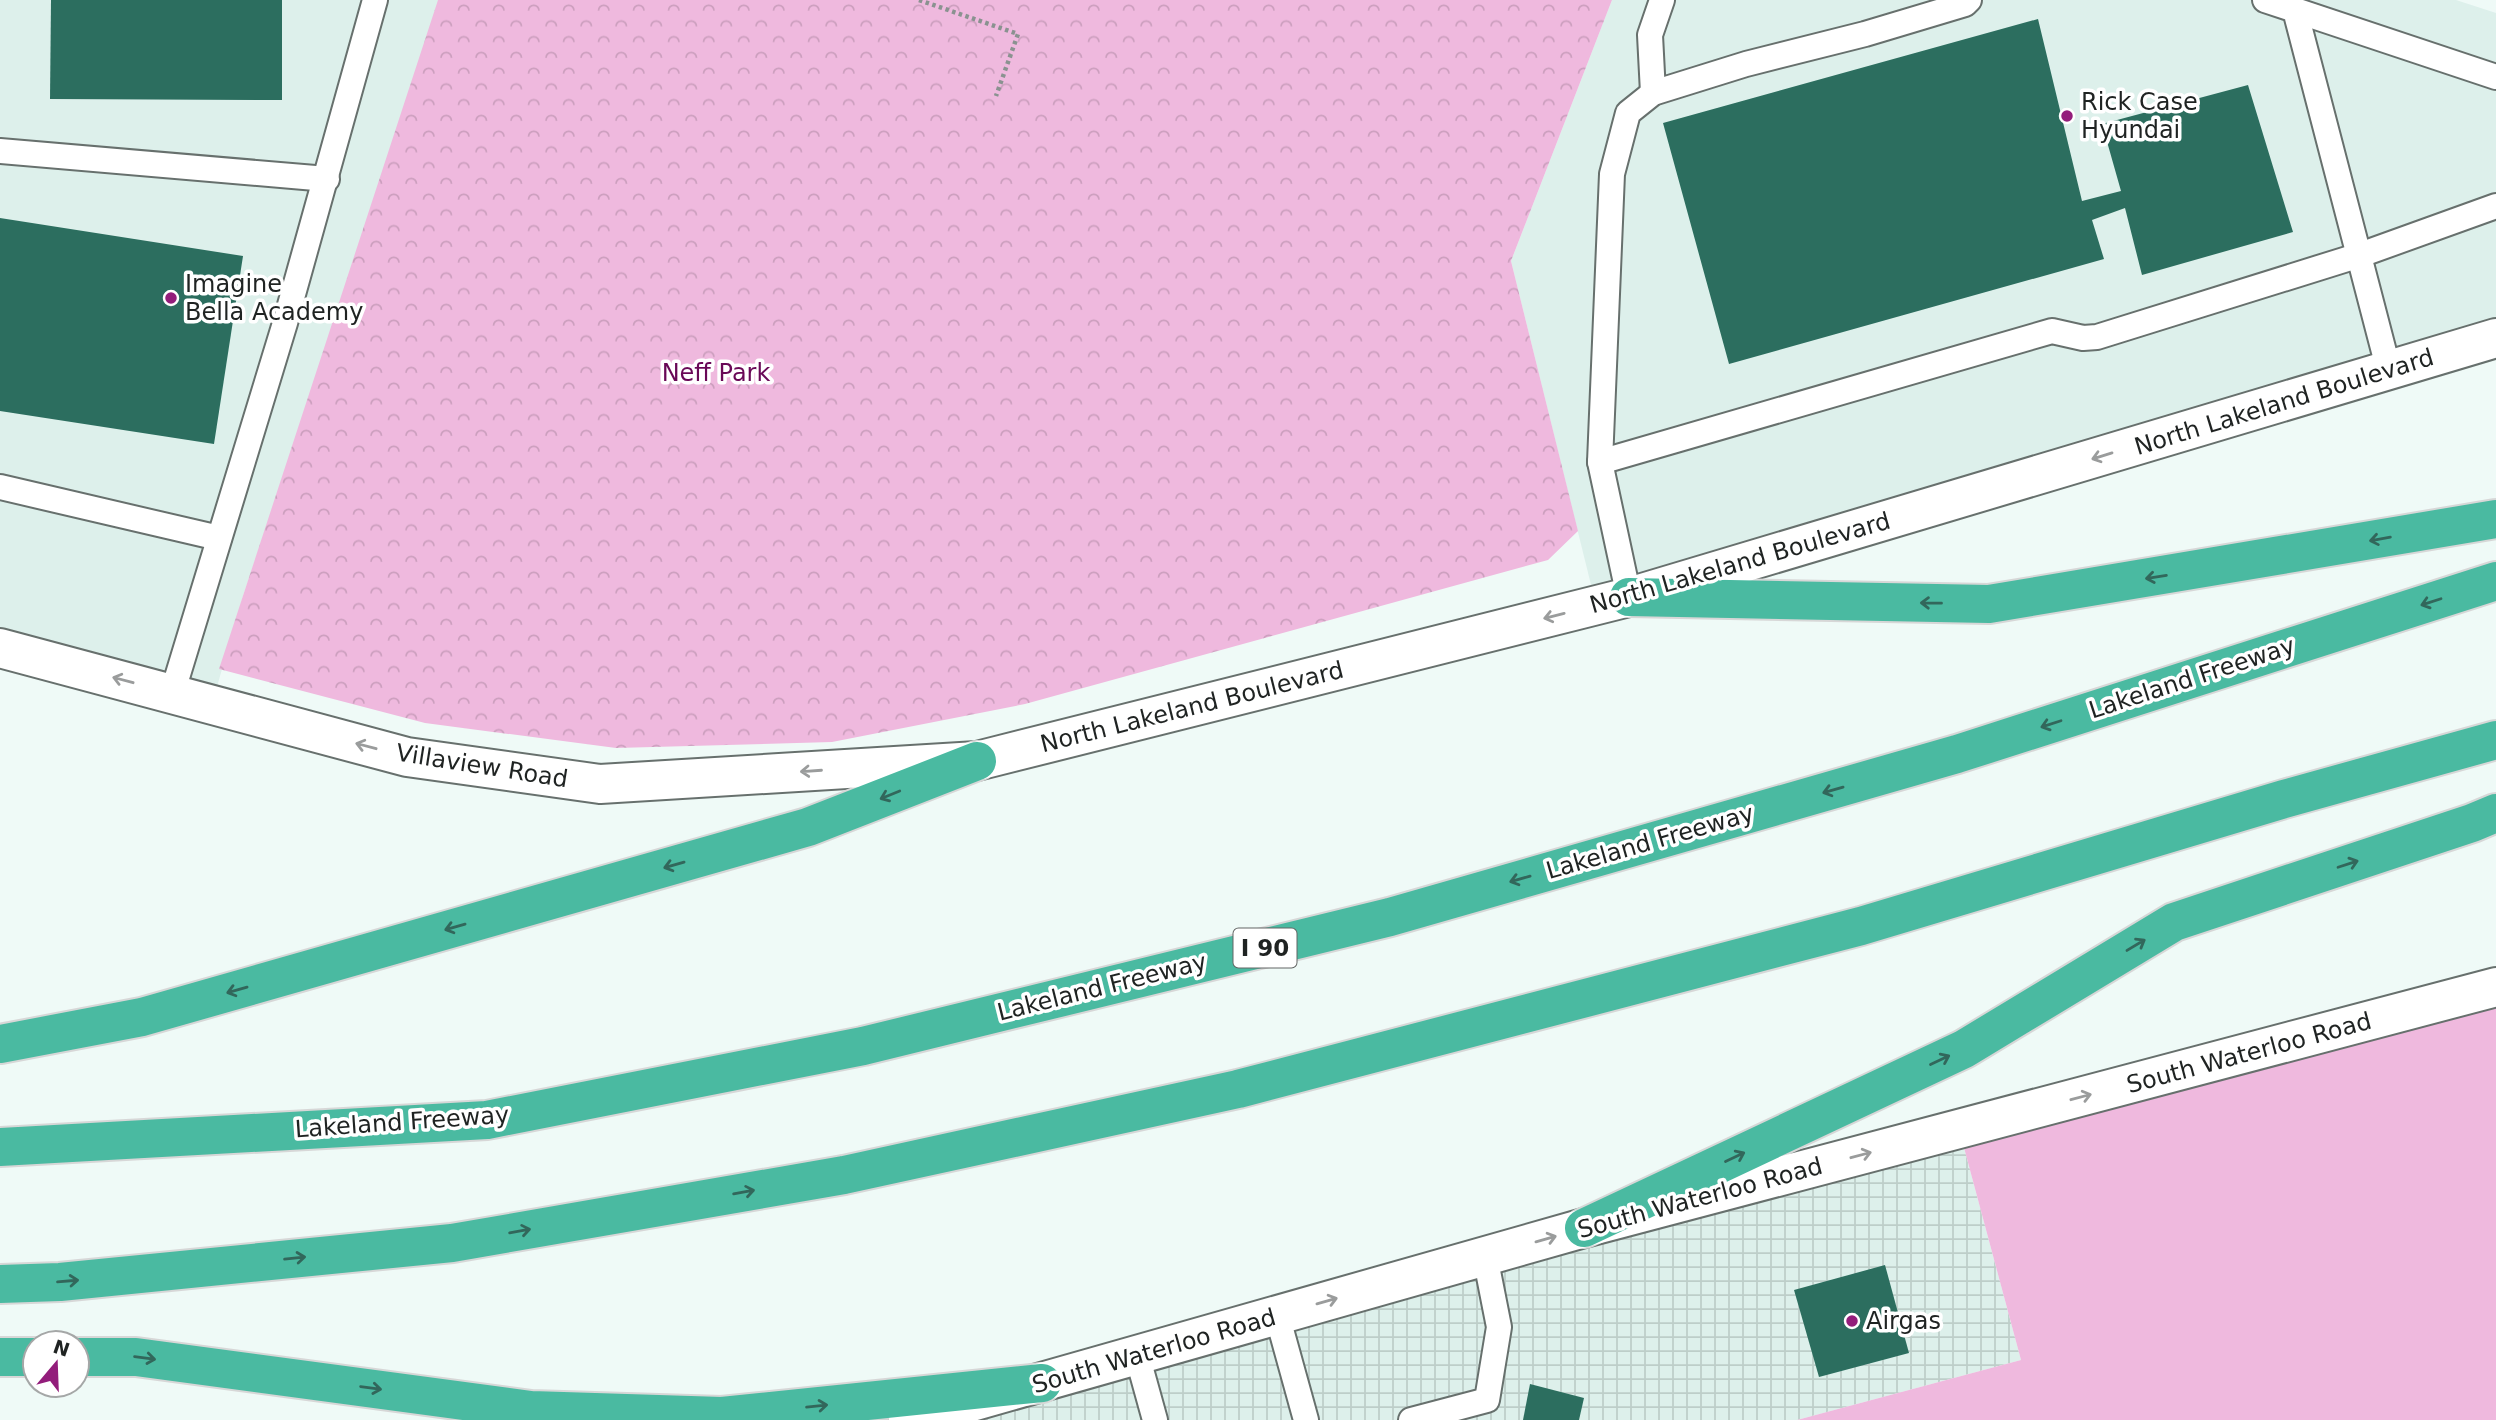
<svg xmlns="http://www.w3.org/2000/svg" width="2496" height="1420" font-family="'DejaVu Sans',sans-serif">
  <defs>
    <pattern id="industrial-grid" width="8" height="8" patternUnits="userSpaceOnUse" patternTransform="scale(1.75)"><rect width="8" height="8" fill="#ddf0eb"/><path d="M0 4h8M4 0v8" fill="none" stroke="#bdcec9"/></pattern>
    <pattern id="park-crowns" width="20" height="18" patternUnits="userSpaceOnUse" patternTransform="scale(1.75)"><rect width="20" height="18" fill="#efb9de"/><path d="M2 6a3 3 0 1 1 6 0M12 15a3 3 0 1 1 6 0" fill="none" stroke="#cc9fbe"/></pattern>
  </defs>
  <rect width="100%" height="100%" fill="#effaf7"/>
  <g fill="#ddf0eb">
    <path d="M0,0H443L243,596L212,704L0,648Z"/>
    <path d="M1612,0H2456L2496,13V338L1596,605L1511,261Z"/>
  </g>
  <path fill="url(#industrial-grid)" d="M1959,1129L2021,1360L1797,1420H908Z"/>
  <path fill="#efb9de" d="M2496,987V1420H1797L2021,1360L1959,1129Z"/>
  <path fill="url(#park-crowns)" d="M438,0H1612L1511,261L1578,531L1548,560L1025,704L832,742L616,748L425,723L219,669Z"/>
  <g fill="#2c6e5f">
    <path d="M51,0H282V100L50,99Z"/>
    <path d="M2038,19L2082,201L2121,191L2102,124L2248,85L2293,232L2142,275L2125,208L2092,220L2104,259L1729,364L1663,123Z"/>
    <path d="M0,218L243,256L214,444L0,411Z"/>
    <path d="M1885,1265L1909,1353L1819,1377L1794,1290Z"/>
    <path d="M1530,1384L1584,1398L1579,1420H1523Z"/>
  </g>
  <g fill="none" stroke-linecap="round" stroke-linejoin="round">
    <defs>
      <g id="lane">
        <path d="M2265,0L2295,10L2389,371"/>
        <path d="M2295,10L2496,77"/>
        <path d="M1653,93L1650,35L1662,0"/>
        <path d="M0,151L327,179"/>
        <path d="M1600,462L2052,331L2083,338L2097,337L2360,255L2496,206"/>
        <path d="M0,487L219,538"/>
        <path d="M1629,597L1600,462L1612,174L1628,113L1653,93L1746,64L1865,34L1965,4L1969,0"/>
        <path d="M172,694L285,323L375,0"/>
        <path d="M1277,1315L1306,1420"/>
        <path d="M1137,1355L1155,1420"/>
        <path d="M1411,1420L1487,1400L1499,1327L1485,1256"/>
      </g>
      <g id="secondary">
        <path d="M0,648L407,757L600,784L977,761L1629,597L2496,338"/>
        <path d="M908,1420L1584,1228L2496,987"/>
      </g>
      <g id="highway">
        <path d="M1629,597L1989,604L2496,519"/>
        <path d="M0,1044L142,1017L808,827L977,761"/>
        <path d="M0,1147L487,1120L863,1046L1390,917L1957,754L2496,581"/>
        <path d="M1584,1228L1964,1049L2174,922L2472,823L2496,813"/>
        <path d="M0,1284L60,1282L452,1243L844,1175L1238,1089L1861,926L2284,799L2496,740"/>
        <path d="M0,1357H35"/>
        <path d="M77,1357H136L531,1410L722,1416L1042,1383"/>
      </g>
    </defs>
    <use href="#lane" stroke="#67706d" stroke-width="28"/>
    <use href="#secondary" stroke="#67706d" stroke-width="42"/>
    <use href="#highway" stroke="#d7d7d7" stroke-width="42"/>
    <path stroke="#8a9290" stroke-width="4.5" stroke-dasharray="3.5 3.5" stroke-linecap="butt" d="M919,0L1018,34L996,96"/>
    <use href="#lane" stroke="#fff" stroke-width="24"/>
    <use href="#secondary" stroke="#fff" stroke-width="38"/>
    <use href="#highway" stroke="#4abaa1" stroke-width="38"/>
  </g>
  <defs><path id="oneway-shaft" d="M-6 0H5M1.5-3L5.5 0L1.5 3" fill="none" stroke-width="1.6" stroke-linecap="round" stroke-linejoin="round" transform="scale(1.75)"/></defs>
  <g stroke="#9a9c9c">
    <use href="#oneway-shaft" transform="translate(2102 456) rotate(163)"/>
    <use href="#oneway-shaft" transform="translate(1554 616) rotate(166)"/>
    <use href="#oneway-shaft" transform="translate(123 680) rotate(-165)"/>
    <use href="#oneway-shaft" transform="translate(366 746) rotate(-165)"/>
    <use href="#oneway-shaft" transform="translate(811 771) rotate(176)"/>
    <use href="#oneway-shaft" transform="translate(2081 1097) rotate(-15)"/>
    <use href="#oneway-shaft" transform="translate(1861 1155) rotate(-15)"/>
    <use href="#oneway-shaft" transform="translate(1546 1239) rotate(-16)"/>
    <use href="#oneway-shaft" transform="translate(1327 1301) rotate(-16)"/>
  </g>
  <g stroke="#32675b">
    <use href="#oneway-shaft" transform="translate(2380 539) rotate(170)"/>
    <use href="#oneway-shaft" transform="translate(2156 577) rotate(171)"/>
    <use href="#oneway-shaft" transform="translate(2431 602) rotate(162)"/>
    <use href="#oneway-shaft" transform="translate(1931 603) rotate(-179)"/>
    <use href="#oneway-shaft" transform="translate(2051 724) rotate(162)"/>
    <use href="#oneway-shaft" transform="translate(1833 790) rotate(164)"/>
    <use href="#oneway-shaft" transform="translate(890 795) rotate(158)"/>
    <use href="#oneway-shaft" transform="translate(2348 864) rotate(-18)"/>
    <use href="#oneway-shaft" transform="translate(674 865) rotate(164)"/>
    <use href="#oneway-shaft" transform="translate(1520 879) rotate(164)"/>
    <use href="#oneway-shaft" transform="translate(455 927) rotate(164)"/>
    <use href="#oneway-shaft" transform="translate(2136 945) rotate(-31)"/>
    <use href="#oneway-shaft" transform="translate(237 990) rotate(164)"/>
    <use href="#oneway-shaft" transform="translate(1940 1060) rotate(-25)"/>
    <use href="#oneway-shaft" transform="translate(1735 1157) rotate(-25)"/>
    <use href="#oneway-shaft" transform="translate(744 1192) rotate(-10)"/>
    <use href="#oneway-shaft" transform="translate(520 1231) rotate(-10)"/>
    <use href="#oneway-shaft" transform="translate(295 1258) rotate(-6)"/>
    <use href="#oneway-shaft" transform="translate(68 1281) rotate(-5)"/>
    <use href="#oneway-shaft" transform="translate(145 1358) rotate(7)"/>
    <use href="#oneway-shaft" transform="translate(371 1388) rotate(8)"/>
    <use href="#oneway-shaft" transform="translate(817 1406) rotate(-6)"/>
  </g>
  <g fill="#931d7b" stroke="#fff" stroke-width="2.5">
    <circle cx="2067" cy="116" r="7"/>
    <circle cx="171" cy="298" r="7"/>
    <circle cx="1852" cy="1321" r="7"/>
  </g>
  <g text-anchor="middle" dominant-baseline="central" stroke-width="7" stroke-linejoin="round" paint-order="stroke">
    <rect fill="#fff" stroke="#626564" stroke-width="2" x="1233.5" y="928.5" width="63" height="39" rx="5"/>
    <g font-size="23" font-weight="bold" fill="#1f2322">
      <text x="1265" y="948">I 90</text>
    </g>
    <g font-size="24" fill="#1f2322" stroke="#fff" text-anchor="start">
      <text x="2081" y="102">Rick Case<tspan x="2081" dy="28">Hyundai</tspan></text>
      <text x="185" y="284">Imagine<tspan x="185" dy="28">Bella Academy</tspan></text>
      <text x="1866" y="1321">Airgas</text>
    </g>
    <g font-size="24" fill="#690857" stroke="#fff">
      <text x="716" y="373">Neff Park</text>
    </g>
    <g font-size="24" fill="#1f2322" stroke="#fff">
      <text transform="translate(2284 402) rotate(-17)">North Lakeland Boulevard</text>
      <text transform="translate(1740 563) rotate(-16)">North Lakeland Boulevard</text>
      <text transform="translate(2192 678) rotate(-18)">Lakeland Freeway</text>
      <text transform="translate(1192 707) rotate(-14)">North Lakeland Boulevard</text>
      <text transform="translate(482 766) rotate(9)">Villaview Road</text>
      <text transform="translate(1650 842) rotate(-16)">Lakeland Freeway</text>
      <text transform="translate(1102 987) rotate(-14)">Lakeland Freeway</text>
      <text transform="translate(2249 1053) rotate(-15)">South Waterloo Road</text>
      <text transform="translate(402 1122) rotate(-4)">Lakeland Freeway</text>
      <text transform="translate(1700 1198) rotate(-15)">South Waterloo Road</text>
      <text transform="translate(1154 1351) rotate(-16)">South Waterloo Road</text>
    </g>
  </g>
  <g transform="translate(56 1364) rotate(19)"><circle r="33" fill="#ffffff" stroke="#a5a7a7" stroke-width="2"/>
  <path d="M0-5L12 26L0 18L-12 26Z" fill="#931d7b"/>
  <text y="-10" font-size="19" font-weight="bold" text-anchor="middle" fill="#1f2322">N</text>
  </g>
</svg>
